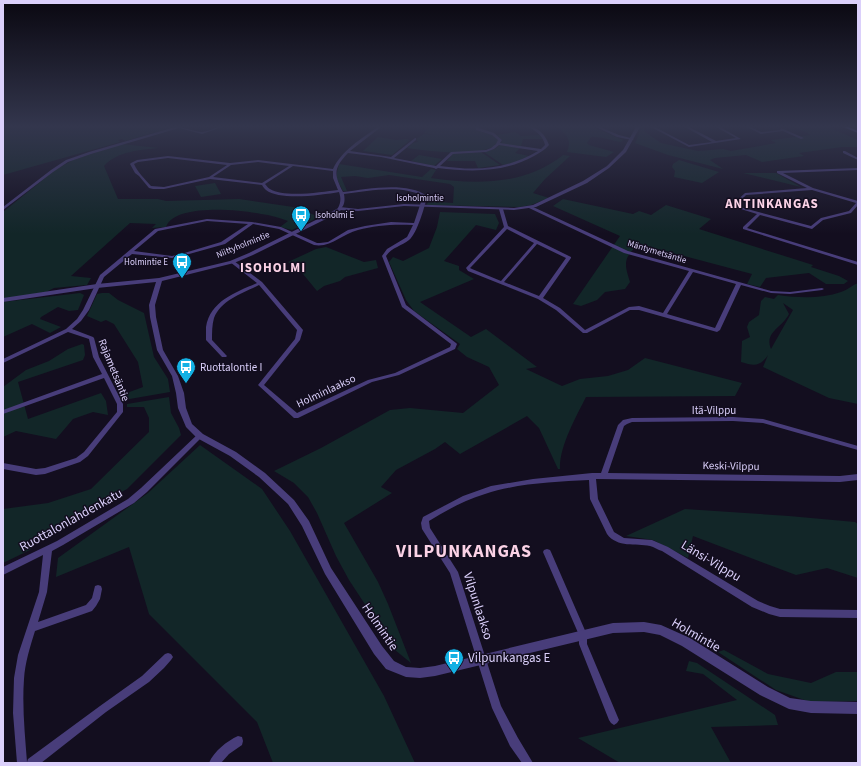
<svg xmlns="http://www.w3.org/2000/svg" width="861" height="766" font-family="'Source Sans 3',sans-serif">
  <rect width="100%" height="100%" fill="#130e1f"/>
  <g fill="#122628" fill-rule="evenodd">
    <path d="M3,127H173L125,141L122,139L118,140L120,142L3,175Z"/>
    <path d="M429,127H474L476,130L494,136L498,140L497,144H494L496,145C477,158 430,151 407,148L413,143L418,142L416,139L424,134L436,135L424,133Z"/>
    <path d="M557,127H593L623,140L621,142C611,141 601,136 591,137L587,143L589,145L614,152L606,157L567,152C572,141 567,134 557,127Z"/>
    <path d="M642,127H645L644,131L661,143L698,151L723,149L731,151L776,143L771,140L811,135L795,127H828L858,140V147H842L799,153L804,156L762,162L746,155L715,158L710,160L723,169L668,155L635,143Z"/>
    <path d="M515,132L521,136L539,135L543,139H523L521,146L501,144L502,140L497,135Z"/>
    <path d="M378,137L396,140L406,139L410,140L392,155L363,151Z"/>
    <path d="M121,144L159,148C141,150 117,151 104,166L118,199H158L166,201L239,199L300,208L302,210L319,217L292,230L280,227L288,221C280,218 270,215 261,214C241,210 175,203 166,227L152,228L156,224L130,223L71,276L91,278L87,285L54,288L46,292L3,299V212L55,170L73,160Z"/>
    <path d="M500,145L520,148L515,153L529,156L517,162L503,165L484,152L495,149Z"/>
    <path d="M481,152L500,165L478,168L475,161H447L453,154Z"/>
    <path d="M419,155L442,159L434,166L411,161Z"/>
    <path d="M563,155L570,156L545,179L533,193L549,198L531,205L520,207L427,205L428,201L453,203L454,187L450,184L389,175L368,178L355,176L341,177L347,191H343L336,177L339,164L422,177L431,169L436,170L431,178C476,185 526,185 563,155Z"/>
    <path d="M679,160L719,172L702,183L674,177L675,171L672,167L673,164Z"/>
    <path d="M743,173H776L801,187Z"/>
    <path d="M215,183L221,194L201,197L195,186Z"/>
    <path d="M563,199L633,214L639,211L651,215L666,205L711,219L699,229L813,265L811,267L839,276L848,281L844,284H826L809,273L766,278L760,287L747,284L752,274L639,244C623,258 624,263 630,282L625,289L605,292L597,300L581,306L573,304L620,236L553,206Z"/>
    <path d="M440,212L495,214L499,223L496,230L476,225L444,261L459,266V270L474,279L420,302L471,337L486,329L537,367L526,369L562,386L580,379L608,376L628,370L645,358L742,383L735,396L586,397C576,417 559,447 560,469H558L539,428L527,416L460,454L445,442L435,449L396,470L381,487L392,493L344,523L378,582L388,604L411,663L395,650L349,580L336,556L317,513L308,497L294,483L274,471L321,448L390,410L410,408L463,413L499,385L489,367L467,357L457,349L460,344L414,311L406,300L389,262L393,257L403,261L429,248L437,227Z"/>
    <path d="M326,247L364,262L376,260L378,268L345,277L340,281L324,286L317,291L303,274L288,262L316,249Z"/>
    <path d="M858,283V404L829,398L763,367L768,355C760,367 754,366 741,362L742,341L750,337L747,327L749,322L759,315L761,301L765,297L774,299L778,295C799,298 821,299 841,292C848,290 852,285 858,283ZM783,303L793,310L771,349C764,332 782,328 789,314Z"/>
    <path d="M80,293L84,295L78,310L69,311L58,307L41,317L40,319L61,327L50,333L32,324L3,337V302Z"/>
    <path d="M102,293H109L118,300L144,313L154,357L168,379L170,392L118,401L116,397L143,387L138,362L114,324L106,320L101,322L87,316L97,294Z"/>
    <path d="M82,344L84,345L85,355L83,360L18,382L28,419L101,393L106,401L108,415L93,412L73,419L56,439L16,431L3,437V387L26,370L49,361L68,349Z"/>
    <path d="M169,397L171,413L179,428L181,435L127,489L36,539L30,550L3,563V509L48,503L91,489L149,432V418L144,407H127V404Z"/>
    <path d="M200,445L262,489L290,531L384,696L415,763H273L257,722L149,614L129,547L56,577L58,558L148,493Z"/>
    <path d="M685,509L789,516L855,522L858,524V578L827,568L796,575L693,536L688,558L653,540L626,536Z"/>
    <path d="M724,650L768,674L811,683L836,672H858V701L810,702L776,690L718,652Z"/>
    <path d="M689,661L697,663L775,715L778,725L711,727L731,763H620L578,738L737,700L703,674L686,671Z"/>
  </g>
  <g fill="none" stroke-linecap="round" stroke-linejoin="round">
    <g fill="#483d7a" fill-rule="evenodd">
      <path d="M175,127C185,127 192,131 201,132C208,132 215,127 222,127L202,134L179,128L91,154L68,162L53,172L3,210V207L51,170L66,160L89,152Z"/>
      <path d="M378,127H381L350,151L391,157L415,138H416V140L394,158L436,166L451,152L486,150L491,148L496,144L498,140L492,135L476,130L475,127H479V128L494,133L502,140L500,143L541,149L545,145C543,136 537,132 529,127C539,127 546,136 549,145C545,150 539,153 534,156C504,173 470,172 438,168L436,169L434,168L381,157L348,153C333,169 334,174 343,192C367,189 407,181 427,196C425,206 417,234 409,240C402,246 392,247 386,256L406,305L456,343L457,344L455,349L399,375L372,382L298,418H294L258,385L295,339L297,330L259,285C243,293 221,300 214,318C212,325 212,332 212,340L226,355L227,356L226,357H222L206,340C206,336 206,331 206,327C210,301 236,292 257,283L230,262V261H234L262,282L303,330L300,340L264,385L297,413L368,380L395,373L450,347L451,344L402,307L382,256L387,249L407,237L413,225C395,224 375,225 358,230C342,234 331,248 314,245L279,229L253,224L225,244L182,256L172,258L132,254L104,277L89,310L81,321L72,329L93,337L94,338L99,357L123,404V412L88,456L80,462L45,474L36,475L3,469V463L36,469L45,468L76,458L84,452L117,412V404L104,378L3,414V410L102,374L93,357L89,339L68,332L3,363V359L66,329L77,319L83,310L100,275L155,229L207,219L252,222L281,227L317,243H320L328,242L348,230L365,226L391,222L414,223L423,196C400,184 369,191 344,194C345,199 345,206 340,209L338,208C341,202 341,198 339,192C322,195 280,201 266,190C264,188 263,187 262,185L210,179L164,189H153L149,188L139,176L135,173L130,164L131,163L137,160L168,156L230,163L258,160L333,169C341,151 362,138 378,127ZM499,145L538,151C505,170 477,171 440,166L453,154L486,152L494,149ZM168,158L227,165L209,177L164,187L151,186C145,179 138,173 134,164L138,162ZM258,162L289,166L262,183L213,177L231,165ZM293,166L333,171V178L338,190C322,192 284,198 270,189C269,189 266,185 265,184ZM207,221L248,224L221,242L181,254L172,256L134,251L158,231Z"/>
      <path d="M596,127H600L619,135L634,139L632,140L617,137Z"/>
      <path d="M651,127H655L689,145L712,142L685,127H689L716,141L736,138L716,127H720L741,139L689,147Z"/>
      <path d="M747,127H751L761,132L780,130L781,128L804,138L801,139L783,131L761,134Z"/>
      <path d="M843,151H845L858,158V160L843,153Z"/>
      <path d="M858,168V170L783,173L813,188L858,201V205L851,213L823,220L812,229L760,215L747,228L858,262V265L743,229V227L757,214L731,206L745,193L807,188L777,173V171ZM812,190L856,203L849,211L821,218L811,226L736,206L746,195Z"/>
      <path d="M529,206H531L628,251L771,291L790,292L822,288L824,289L822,290L790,294L771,293L741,285L720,330L717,332L639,310H630L587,333H583L556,310L538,299L468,271L466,268L504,227L499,209L500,208L503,209L508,226L571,257V258L543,298L560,308L585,330L629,307L639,306L663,313L689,271L624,253L529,208ZM507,229L534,243L501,281L472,269L470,268L472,266ZM537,244L566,258L539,296L504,282ZM693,272L736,284L715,328L667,314Z"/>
      <path d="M733,417L763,419L858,446V450L763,423L733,421L632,422L627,424L624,426L608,473L840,476L858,474V480L840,482L596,479L598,499L614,532L624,538L652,540L668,547L758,601L770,606L780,609L858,610V618L780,617L769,614L752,607L662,551C658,550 654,547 650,546C636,543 617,548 607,534L590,499L589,480C554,482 518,483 485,494C465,500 447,510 429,521L430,528L458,572L501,706L518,738L533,763H522L510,746L492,708L450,573L422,529L421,523L423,517L463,496L491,486L533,479L592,473H601L618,425L623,420L632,418Z"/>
      <path d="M198,434H202L203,436L147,492L134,503L63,545L52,551L47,592L38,622L86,605L92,598L95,586L98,585L101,586L102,589L100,599L96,606L92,611L35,631C30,647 25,663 24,679C22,707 25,735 27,762L28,759L100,706L142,676L165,654L168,653L171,654L173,657L171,660L164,668L149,682L106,712L41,763H17L13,713L14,678L18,655L39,592L43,555L3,575V567L57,541L128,499L141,488Z"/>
      <path d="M547,549L550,550L551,552L587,635V644L619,720L617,723L614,725L611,723L609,720L579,644V635L543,552L544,550Z"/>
      <path d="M238,736L242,737L243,741L242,745L229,754L221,763H209C214,751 227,741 238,736Z"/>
    </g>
    <path fill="#483d7a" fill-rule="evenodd" d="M636,127H640L626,152L609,168L587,183L536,207L514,210L404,206L358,211L341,210L330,217L253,255L234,263L162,281L155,305L156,317L163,350L178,376L184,393L186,408L192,424L203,434L236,452L265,473L294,500L309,521L331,568L382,646L394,661L406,667L420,668L435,666L613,623L644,622L661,625L690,638L768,687L790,698L811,701L858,702V714L811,713L789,709L760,695L682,646L660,635L644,632L613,633L435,676L420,678L406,677L386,669L374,654L325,574L302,526L288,504L259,477L230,456L197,438L186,427L178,408L176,393L172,376L157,350L150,317L149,305L156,282L97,288L3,302V298L97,284L159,278L230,261L249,253L326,215L340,207L358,209L404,204L514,208L533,205L583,181L607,166L623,150Z"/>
    <path fill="#856ff3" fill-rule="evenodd" d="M843,127H849L858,131V133Z"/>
  </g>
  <linearGradient id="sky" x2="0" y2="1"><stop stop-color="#0a0811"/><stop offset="0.54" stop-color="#33364d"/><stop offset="1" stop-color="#33364d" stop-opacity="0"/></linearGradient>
  <rect width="861" height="234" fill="url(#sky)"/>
  <defs>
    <symbol id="bus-pin" viewBox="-11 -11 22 30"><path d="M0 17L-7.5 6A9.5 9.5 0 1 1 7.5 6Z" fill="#13b1e4" stroke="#130e1f"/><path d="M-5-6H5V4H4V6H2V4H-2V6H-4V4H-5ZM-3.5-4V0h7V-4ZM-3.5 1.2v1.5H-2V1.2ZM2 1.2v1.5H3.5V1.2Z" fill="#fff"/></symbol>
  </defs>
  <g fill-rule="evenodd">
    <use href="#bus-pin" x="290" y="204" width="22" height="30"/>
    <use href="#bus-pin" x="171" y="251" width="22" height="30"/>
    <use href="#bus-pin" x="175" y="356" width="22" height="30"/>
    <use href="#bus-pin" x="443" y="647" width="22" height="30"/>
  </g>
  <g text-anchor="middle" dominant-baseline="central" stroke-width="3" stroke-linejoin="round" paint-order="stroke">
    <g font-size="9" fill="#dbd0fb" stroke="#130e1f">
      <text x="420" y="198">Isoholmintie</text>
      <text transform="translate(243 245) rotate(-22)">Niittyholmintie</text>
      <text transform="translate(657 252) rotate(17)">Mäntymetsäntie</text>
    </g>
    <g font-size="9" fill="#dbd0fb" stroke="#130e1f" text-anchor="start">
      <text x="315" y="215">Isoholmi E</text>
      <text x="168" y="262" text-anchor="end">Holmintie E</text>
    </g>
    <g font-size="11" fill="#dbd0fb" stroke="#130e1f" text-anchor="start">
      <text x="200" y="367">Ruottalontie I</text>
    </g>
    <g font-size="11" fill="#dbd0fb" stroke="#130e1f">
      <text transform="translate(114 370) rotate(68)">Rajametsäntie</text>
      <text transform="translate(326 391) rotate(-25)">Holminlaakso</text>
      <text x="714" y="410">Itä-Vilppu</text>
      <text transform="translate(731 466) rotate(1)">Keski-Vilppu</text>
    </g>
    <g font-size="13" font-weight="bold" letter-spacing="1" fill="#fbd2e6" stroke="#130e1f">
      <text x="772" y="204">ANTINKANGAS</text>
      <text x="273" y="268">ISOHOLMI</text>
    </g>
    <g font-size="13" fill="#dbd0fb" stroke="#130e1f">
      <text transform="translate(71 520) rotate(-29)">Ruottalonlahdenkatu</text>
      <text transform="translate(711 561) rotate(31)">Länsi-Vilppu</text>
      <text transform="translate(478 606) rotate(72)">Vilpunlaakso</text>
      <text transform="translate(380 627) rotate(56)">Holmintie</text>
      <text transform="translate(696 635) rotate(30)">Holmintie</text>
    </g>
    <g font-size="13" fill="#dbd0fb" stroke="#130e1f" text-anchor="start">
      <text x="468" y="658">Vilpunkangas E</text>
    </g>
    <g font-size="18" font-weight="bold" letter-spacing="1" fill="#fbd2e6" stroke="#130e1f">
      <text x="464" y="551">VILPUNKANGAS</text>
    </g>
  </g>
  <rect width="861" height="766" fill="none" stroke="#dbd0fb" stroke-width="8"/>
</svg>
